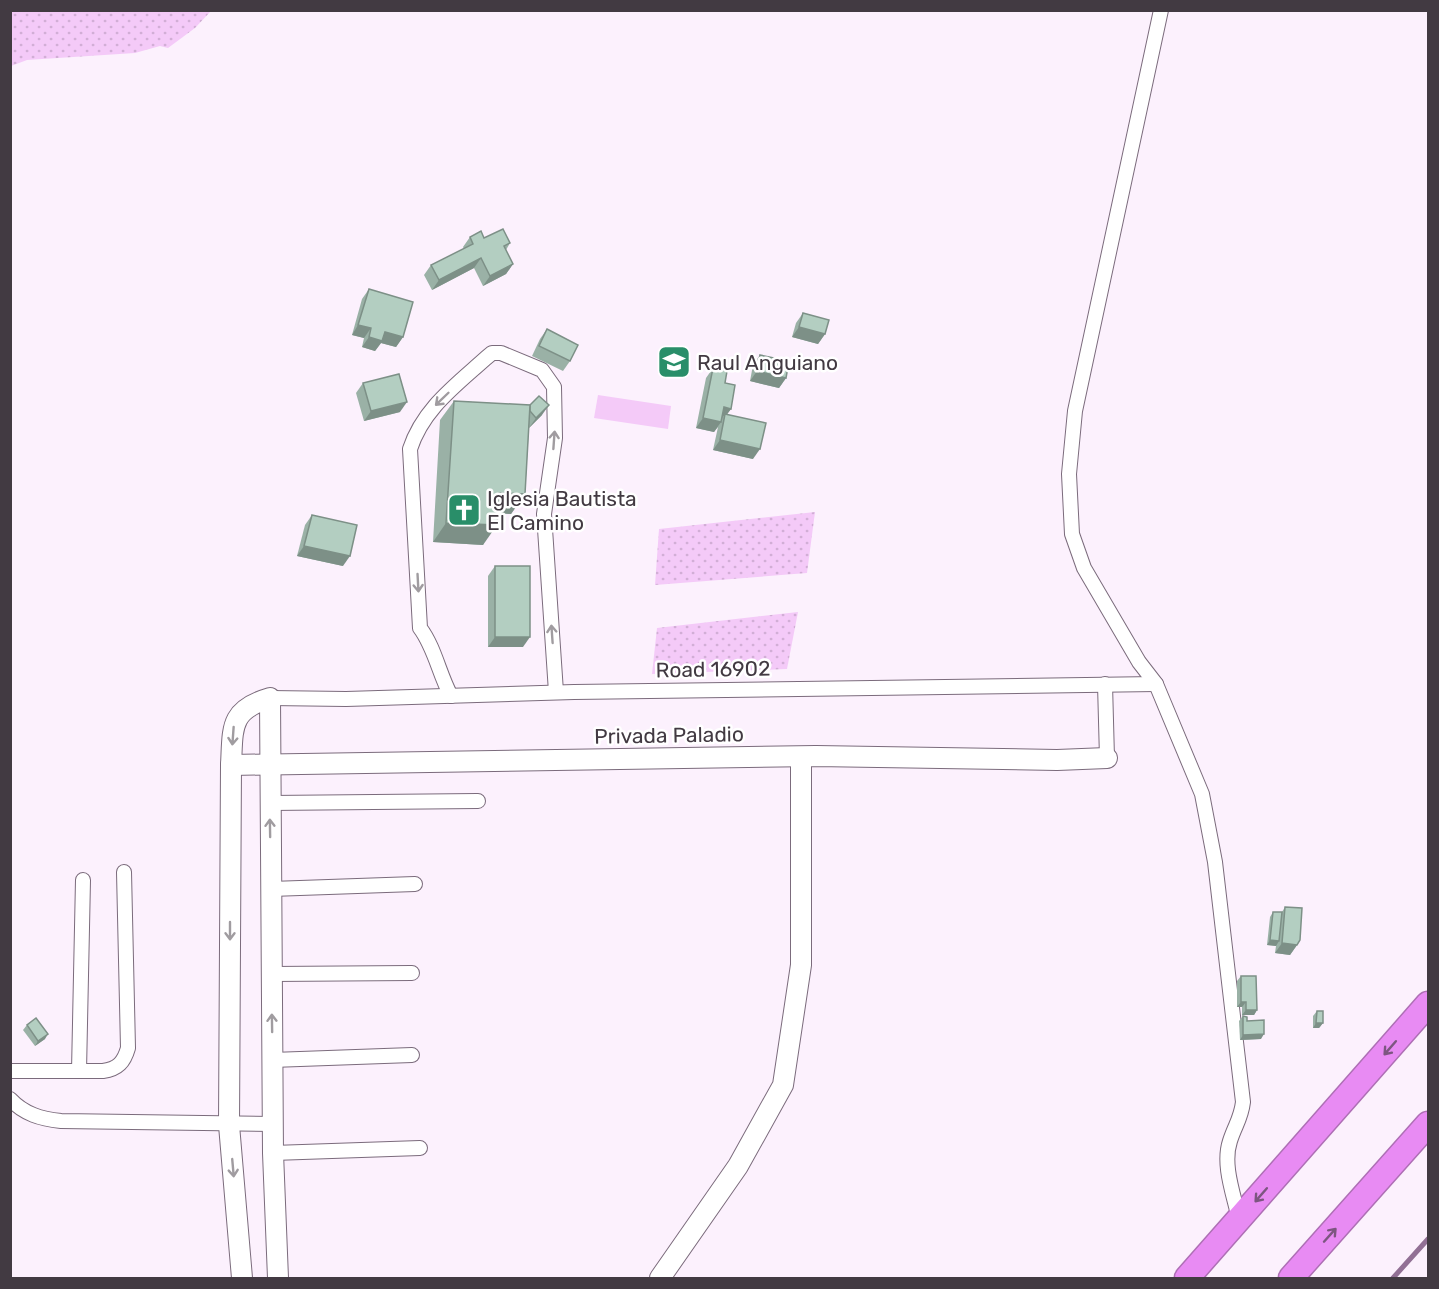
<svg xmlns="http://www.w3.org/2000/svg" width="1439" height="1289" font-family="Rubik,sans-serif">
  <defs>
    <pattern id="grass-dots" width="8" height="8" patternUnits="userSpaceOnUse" patternTransform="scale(1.5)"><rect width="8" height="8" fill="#f4caf8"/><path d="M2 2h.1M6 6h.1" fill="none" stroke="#d2aed6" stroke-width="1.8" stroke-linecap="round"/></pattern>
  </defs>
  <rect width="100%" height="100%" fill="#fcf1fd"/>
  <g fill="url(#grass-dots)">
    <path d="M11,10H211V11L195,28L168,48L160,46L135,53L27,60L11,66Z"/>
    <path d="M815,512L807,573L655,585L659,529Z"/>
    <path d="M798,612L787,669L652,674L657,628Z"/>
  </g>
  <path fill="#f4caf8" d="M598,395L671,406L668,429L594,418Z"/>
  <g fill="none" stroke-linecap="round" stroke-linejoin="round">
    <path stroke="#927095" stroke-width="5" d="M1393,1278L1428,1239"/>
    <defs>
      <g id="street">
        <path d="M1161,10L1075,411L1069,474L1072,534L1084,568L1139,662L1156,684L1202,794L1215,862L1243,1102C1241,1119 1235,1125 1230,1141C1222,1165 1234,1195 1239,1219"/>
        <path d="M1105,684L1107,758"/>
        <path d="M451,696C439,674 435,648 420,628L410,449C423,409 455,386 486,358L492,353H501L542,370L554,387L555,438L544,514L556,692"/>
        <path d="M270,698L346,699L574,692L1156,684"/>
        <path d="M270,803L478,801"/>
        <path d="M271,889L415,884"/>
        <path d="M272,974L412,973"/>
        <path d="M272,1060L412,1055"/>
        <path d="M10,1071H103C118,1069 124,1062 128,1048L124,872"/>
        <path d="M79,1071L83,880"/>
        <path d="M10,1099C24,1114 41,1119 61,1121L273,1124"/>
        <path d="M273,1153L420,1148"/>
      </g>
      <g id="secondary">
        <path d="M231,765L816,756L1057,760L1107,758"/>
        <path d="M242,1278L229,1125L231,765C233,728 229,710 270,698L273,1153L278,1278"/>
        <path d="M660,1278L738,1166L783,1085L801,965V757"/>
      </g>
      <g id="highway">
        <path d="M1187,1278L1428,1004"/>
        <path d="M1291,1278L1428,1124"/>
      </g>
    </defs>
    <use href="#street" stroke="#7b6b7c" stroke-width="16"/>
    <use href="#secondary" stroke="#7b6b7c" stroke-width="22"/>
    <use href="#highway" stroke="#ae6fb5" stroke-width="27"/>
    <use href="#street" stroke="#fff" stroke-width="14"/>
    <use href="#secondary" stroke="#fff" stroke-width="20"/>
    <use href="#highway" stroke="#e88bf3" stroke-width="24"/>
  </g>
  <g fill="#9ab1a6">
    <path d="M470,237L510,243L506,250L513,264L506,274L483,286L474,268L432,290L424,275L431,265L464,249L463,247Z"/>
    <path d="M369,289L403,337L396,347L381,343L375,351L362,347L364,338L352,335L362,299Z"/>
    <path d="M803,313L825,334L818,344L792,337L796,323Z"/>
    <path d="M547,329L570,361L563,371L532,356L540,339Z"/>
    <path d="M760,355L786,378L779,388L750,381L753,365Z"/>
    <path d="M713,368L725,383L731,409L727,414L753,459L713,450L718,427L714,432L696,428L706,378Z"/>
    <path d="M363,383L400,412L364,421L356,393Z"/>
    <path d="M454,401L530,405L542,415L529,428L525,494L511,514L498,513L483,545L433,542L440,420Z"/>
    <path d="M312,515L343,566L297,556L305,525Z"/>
    <path d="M495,566L523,647H488V576Z"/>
    <path d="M1285,907L1297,945L1290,955L1275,953L1276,946L1267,945L1270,917L1273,912H1282Z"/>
    <path d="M1241,976L1257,1010L1254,1015H1242V1007H1237V981Z"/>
    <path d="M1317,1011L1323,1023L1319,1028H1313V1016Z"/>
    <path d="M1243,1016L1247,1021L1261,1039L1240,1040L1239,1021Z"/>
    <path d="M27,1025L45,1039L35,1046L23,1030Z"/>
  </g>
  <g fill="#7d9087">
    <path d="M481,258L474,268L432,290L439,280Z"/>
    <path d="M513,264L506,274L483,286L490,276Z"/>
    <path d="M358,325L371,328L364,338L352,335Z"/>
    <path d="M799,327L825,334L818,344L792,337Z"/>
    <path d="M385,332L403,337L396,347L381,343L375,351L362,347L369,337Z"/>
    <path d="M757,371L786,378L779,388L750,381Z"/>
    <path d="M407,402L400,412L364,421L371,411Z"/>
    <path d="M549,405L542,415L529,428L536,418Z"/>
    <path d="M724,407L731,409L725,417V414L722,418Z"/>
    <path d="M703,418L721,422L714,432L696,428Z"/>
    <path d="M720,440L760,449L753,459L713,450Z"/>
    <path d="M499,493L525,494L511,514L485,512Z"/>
    <path d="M446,523L497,525L483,545L433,542Z"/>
    <path d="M304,546L350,556L343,566L297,556Z"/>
    <path d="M495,637H530L523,647H488Z"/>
    <path d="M1270,940L1279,941L1276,946L1267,945Z"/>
    <path d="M1282,943L1297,945L1290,955L1275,953Z"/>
    <path d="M1241,1002H1246L1242,1007H1237Z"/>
    <path d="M1246,1010H1257L1254,1015H1242Z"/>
    <path d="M1316,1023H1323L1319,1028H1313Z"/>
    <path d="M48,1034L45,1039L35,1046L38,1041Z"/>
    <path d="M1264,1034L1261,1039L1240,1040L1243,1035Z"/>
  </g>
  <g fill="#b3cec1" stroke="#7d9087" stroke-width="1.5">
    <path d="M503,229L510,243L504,246L513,264L490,276L481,258L439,280L431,265L473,244L470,237L481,231L484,238Z"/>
    <path d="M369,289L413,302L403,337L385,332L382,341L369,337L371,328L358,325Z"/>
    <path d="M803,313L829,320L825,334L799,327Z"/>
    <path d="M547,329L578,345L570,361L539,346Z"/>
    <path d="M760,355L789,361L786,378L757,371Z"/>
    <path d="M713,368L727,371L725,383L735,385L731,409L724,407L721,422L703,418Z"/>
    <path d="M399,374L407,402L371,411L363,383Z"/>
    <path d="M539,396L549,405L536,418L530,411V405Z"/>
    <path d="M454,401L530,405L525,494L499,493L497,525L446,523Z"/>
    <path d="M725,414L766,423L760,449L720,440Z"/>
    <path d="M312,515L357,525L350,556L304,546Z"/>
    <rect x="495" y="566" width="35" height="71"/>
    <path d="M1285,907L1302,908L1300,940L1297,945L1282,943Z"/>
    <path d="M1273,912H1282L1279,941L1270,940Z"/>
    <path d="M1241,976H1256L1257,1010H1246V1002H1241Z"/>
    <path d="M1317,1011H1323V1023H1316Z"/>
    <path d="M1243,1016L1247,1017V1021L1264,1020V1034L1243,1035Z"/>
    <path d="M36,1018L48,1034L38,1041L27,1025Z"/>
  </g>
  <defs><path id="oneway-shaft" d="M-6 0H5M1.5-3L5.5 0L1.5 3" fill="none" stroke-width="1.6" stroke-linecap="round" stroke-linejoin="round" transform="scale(1.5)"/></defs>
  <g stroke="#a09ca0">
    <use href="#oneway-shaft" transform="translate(442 399) rotate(136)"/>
    <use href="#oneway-shaft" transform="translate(554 440) rotate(-86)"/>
    <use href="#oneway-shaft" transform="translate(418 583) rotate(87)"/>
    <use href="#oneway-shaft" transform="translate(552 634) rotate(-94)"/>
    <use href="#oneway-shaft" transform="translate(233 736) rotate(94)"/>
    <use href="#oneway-shaft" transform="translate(270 828) rotate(-91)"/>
    <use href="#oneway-shaft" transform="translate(230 931) rotate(90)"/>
    <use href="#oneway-shaft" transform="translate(272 1023) rotate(-91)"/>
    <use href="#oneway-shaft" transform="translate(233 1168) rotate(85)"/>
  </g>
  <g stroke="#7c5680">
    <use href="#oneway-shaft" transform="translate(1390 1048) rotate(131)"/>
    <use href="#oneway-shaft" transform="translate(1261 1195) rotate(131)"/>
    <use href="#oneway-shaft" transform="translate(1330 1235) rotate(-48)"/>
  </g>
  <defs>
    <symbol id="school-square" viewBox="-11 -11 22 22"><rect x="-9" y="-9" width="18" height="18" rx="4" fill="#298e69" stroke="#fff"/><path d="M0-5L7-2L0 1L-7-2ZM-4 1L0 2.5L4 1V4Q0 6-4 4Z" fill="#fff"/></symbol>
    <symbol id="church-square" viewBox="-11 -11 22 22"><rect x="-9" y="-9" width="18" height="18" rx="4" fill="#298e69" stroke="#fff"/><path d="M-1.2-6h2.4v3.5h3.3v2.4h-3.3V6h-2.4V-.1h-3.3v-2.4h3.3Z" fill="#fff"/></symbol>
  </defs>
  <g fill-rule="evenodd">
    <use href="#school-square" x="655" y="343" width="38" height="38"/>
    <use href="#church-square" x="445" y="491" width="38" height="38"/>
  </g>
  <g text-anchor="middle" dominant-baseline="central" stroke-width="5" stroke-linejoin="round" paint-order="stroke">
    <g font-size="21" fill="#423a42" stroke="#fff" text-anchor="start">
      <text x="697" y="362">Raul Anguiano</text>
      <text x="487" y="498">Iglesia Bautista<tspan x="487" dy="24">El Camino</tspan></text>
    </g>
    <g font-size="21" fill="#423a42" stroke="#fff">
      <text transform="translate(713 669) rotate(-1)">Road 16902</text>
      <text transform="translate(669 735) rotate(-1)">Privada Paladio</text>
    </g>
  </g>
  <rect width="1439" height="1289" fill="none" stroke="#423a42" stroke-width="24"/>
</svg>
